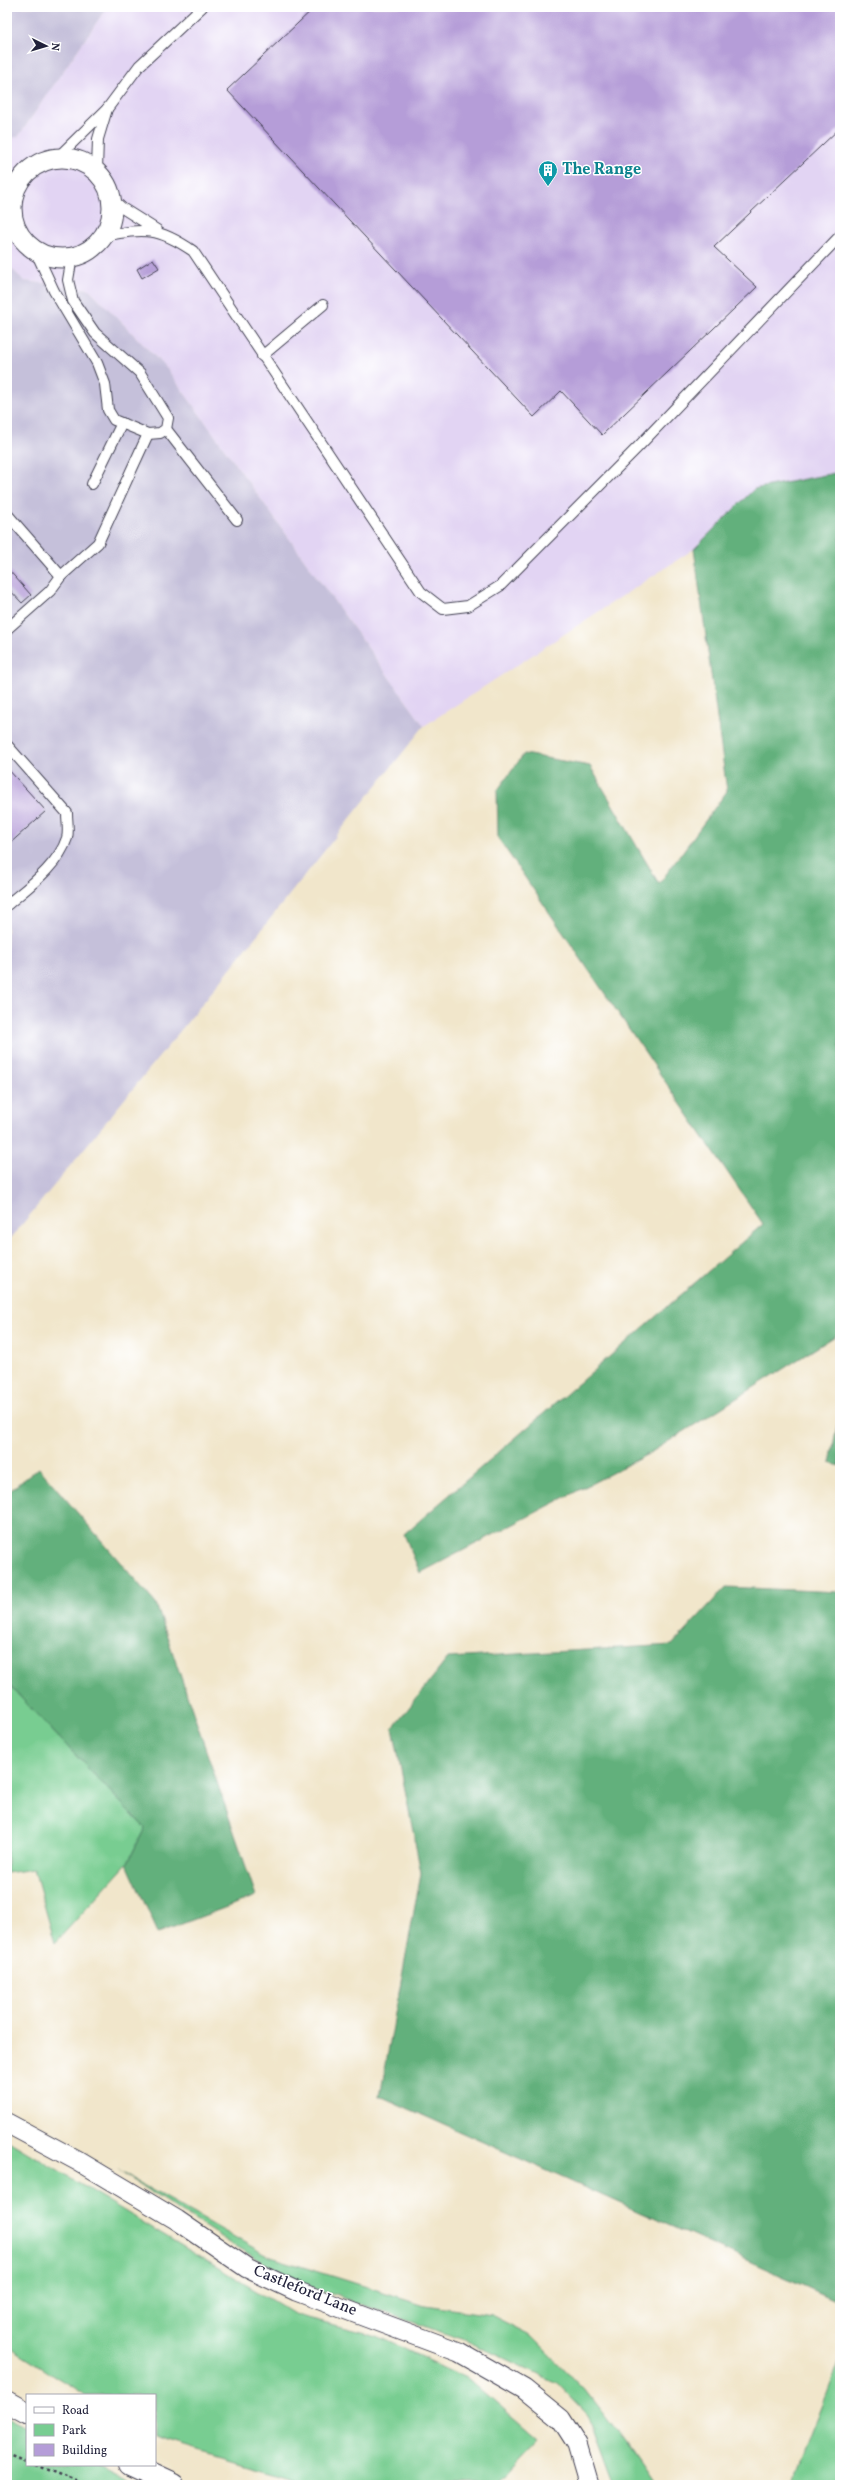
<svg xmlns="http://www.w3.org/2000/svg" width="847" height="2492" font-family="Vollkorn,serif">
  <rect width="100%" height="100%" fill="#fff"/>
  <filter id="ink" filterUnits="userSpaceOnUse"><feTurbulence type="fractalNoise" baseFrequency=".025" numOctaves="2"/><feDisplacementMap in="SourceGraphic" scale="8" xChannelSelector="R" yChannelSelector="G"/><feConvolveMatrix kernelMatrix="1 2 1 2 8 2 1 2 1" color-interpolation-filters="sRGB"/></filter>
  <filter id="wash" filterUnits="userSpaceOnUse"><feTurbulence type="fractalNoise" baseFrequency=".012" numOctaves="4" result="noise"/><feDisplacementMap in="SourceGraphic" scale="16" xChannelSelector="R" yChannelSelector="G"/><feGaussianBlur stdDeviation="0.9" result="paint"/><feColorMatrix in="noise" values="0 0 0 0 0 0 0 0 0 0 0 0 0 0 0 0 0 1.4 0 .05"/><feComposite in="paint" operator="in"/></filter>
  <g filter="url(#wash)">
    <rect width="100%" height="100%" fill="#f1e6cb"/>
    <path fill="#e2d4f3" d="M107,7H840V472L754,489L694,549L424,726L167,369L89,289L24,281L7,264V138L18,137Z"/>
    <g fill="#c5c0da">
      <path d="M7,7H107L18,137L7,138Z"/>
      <path d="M7,264L24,281L89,289L167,369L424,726L194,1014L7,1243Z"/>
    </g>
    <g fill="#78cd91" stroke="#4d7866">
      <path d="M7,1683L145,1828L127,1864L55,1943L34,1869L7,1873Z"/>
      <path d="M7,2140L296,2315L374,2335L467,2378L538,2440L495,2485H313L155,2437V2395H85L7,2346Z"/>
      <path d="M118,2171L268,2256L425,2305L491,2315L532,2336L584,2389L624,2441L654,2485H614L588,2415L557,2383L467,2341L300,2283L233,2245Z"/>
      <path d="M840,2360V2485H792Z"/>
      <path d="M7,2418L27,2428V2465H100L139,2485H7Z"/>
    </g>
    <g fill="#62b07b" stroke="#42695b">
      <path d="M840,472V1333L650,1453L420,1573L404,1534L763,1224L498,838L497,791L524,754L590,766L659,884L727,791L694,549L754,489Z"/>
      <path d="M840,1411V1466L830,1463Z"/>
      <path d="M39,1468L156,1604L256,1896L158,1933L127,1864L145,1828L7,1683V1493Z"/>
      <path d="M726,1587L840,1592V2302L380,2096L421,1873L393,1728L448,1658L672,1645Z"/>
    </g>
    <g id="blocks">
      <g fill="#b59dd8">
        <path d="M315,7H840V128L714,247L757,287L602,435L561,391L534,417L227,90Z"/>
        <path d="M153,259L159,268L142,278L137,269Z"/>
        <path d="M7,568L31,595L22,603L7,587Z"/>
        <path d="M7,768L46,811L7,846Z"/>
      </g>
    </g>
  </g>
  <g filter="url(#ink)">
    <use href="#blocks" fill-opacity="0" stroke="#413f51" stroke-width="1"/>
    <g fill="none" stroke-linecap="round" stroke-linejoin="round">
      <defs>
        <g id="lane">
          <path d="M58,157L107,109L139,66L202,7"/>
          <path d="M97,170L98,139L107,109"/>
          <path d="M112,199L122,208L157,230"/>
          <path d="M104,236C145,228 158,227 193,251L421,592L443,609L468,606L500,586L638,447L840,236"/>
          <path d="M35,250L54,291L97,363L105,384L108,410L114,420L148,434L160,433L166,429L168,418L140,373L95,333L73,301L68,280L72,257"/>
          <path d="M262,356L323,305"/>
          <path d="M166,429L237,520"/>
          <path d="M92,484L122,423"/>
          <path d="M7,514L61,576L50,591L7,629"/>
          <path d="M61,576L98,543L148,434"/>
          <path d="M7,745L67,813C67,821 69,831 67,838C58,866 28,887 7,905"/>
        </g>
        <g id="street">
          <circle cx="62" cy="208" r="50"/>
          <path d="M7,2123L78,2161L177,2220L247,2268L296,2291L459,2352L524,2389L561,2419L577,2444L589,2485"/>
        </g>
        <g id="primary">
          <path d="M7,2402L27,2413"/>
          <path d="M130,2465L173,2485"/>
        </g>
      </defs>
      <use href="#lane" stroke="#413f51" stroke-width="12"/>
      <use href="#street" stroke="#413f51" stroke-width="21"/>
      <use href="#primary" stroke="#413f51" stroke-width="24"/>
      <g stroke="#413f51" stroke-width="2.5" stroke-dasharray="3 3" stroke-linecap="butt">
        <path d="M7,2454L27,2462"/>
        <path d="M36,2465L87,2485"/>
      </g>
      <use href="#lane" stroke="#fff" stroke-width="10"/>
      <use href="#street" stroke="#fff" stroke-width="19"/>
      <use href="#primary" stroke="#fff" stroke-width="22"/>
    </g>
  </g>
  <defs>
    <symbol id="building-pin" viewBox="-11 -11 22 30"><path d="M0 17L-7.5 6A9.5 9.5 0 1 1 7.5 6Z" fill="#0f9aa8" stroke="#fff"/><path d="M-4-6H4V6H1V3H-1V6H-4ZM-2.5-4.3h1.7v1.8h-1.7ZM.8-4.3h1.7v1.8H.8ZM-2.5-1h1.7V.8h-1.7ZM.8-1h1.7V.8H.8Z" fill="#fff"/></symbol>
  </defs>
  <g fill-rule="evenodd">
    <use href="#building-pin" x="537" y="159" width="22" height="30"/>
  </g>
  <g text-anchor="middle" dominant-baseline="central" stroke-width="3" stroke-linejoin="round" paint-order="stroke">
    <g font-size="16" font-weight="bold" fill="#0d838f" stroke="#fff" text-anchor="start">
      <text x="562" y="170">The Range</text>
    </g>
    <g font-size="16" fill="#22223b" stroke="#fff">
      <text transform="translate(305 2291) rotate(22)">Castleford Lane</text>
    </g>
  </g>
  <rect width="847" height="2492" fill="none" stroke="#fff" stroke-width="24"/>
  <rect x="26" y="2394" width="130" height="72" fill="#ffffff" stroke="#a7a7b1"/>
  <rect x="34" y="2407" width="20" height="6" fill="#ffffff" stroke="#a7a7b1"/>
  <text x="62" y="2414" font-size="12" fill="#22223b">Road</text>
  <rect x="34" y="2424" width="20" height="12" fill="#78cd91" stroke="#a7a7b1"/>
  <text x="62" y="2434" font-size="12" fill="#22223b">Park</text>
  <rect x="34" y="2444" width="20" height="12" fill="#b59dd8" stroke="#a7a7b1"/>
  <text x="62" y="2454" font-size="12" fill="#22223b">Building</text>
  <g transform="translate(46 46) rotate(95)" stroke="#ffffff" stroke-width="3" paint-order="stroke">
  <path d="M0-3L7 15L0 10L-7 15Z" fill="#22223b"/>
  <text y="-6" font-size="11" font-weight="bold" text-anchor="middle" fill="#22223b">N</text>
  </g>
</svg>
